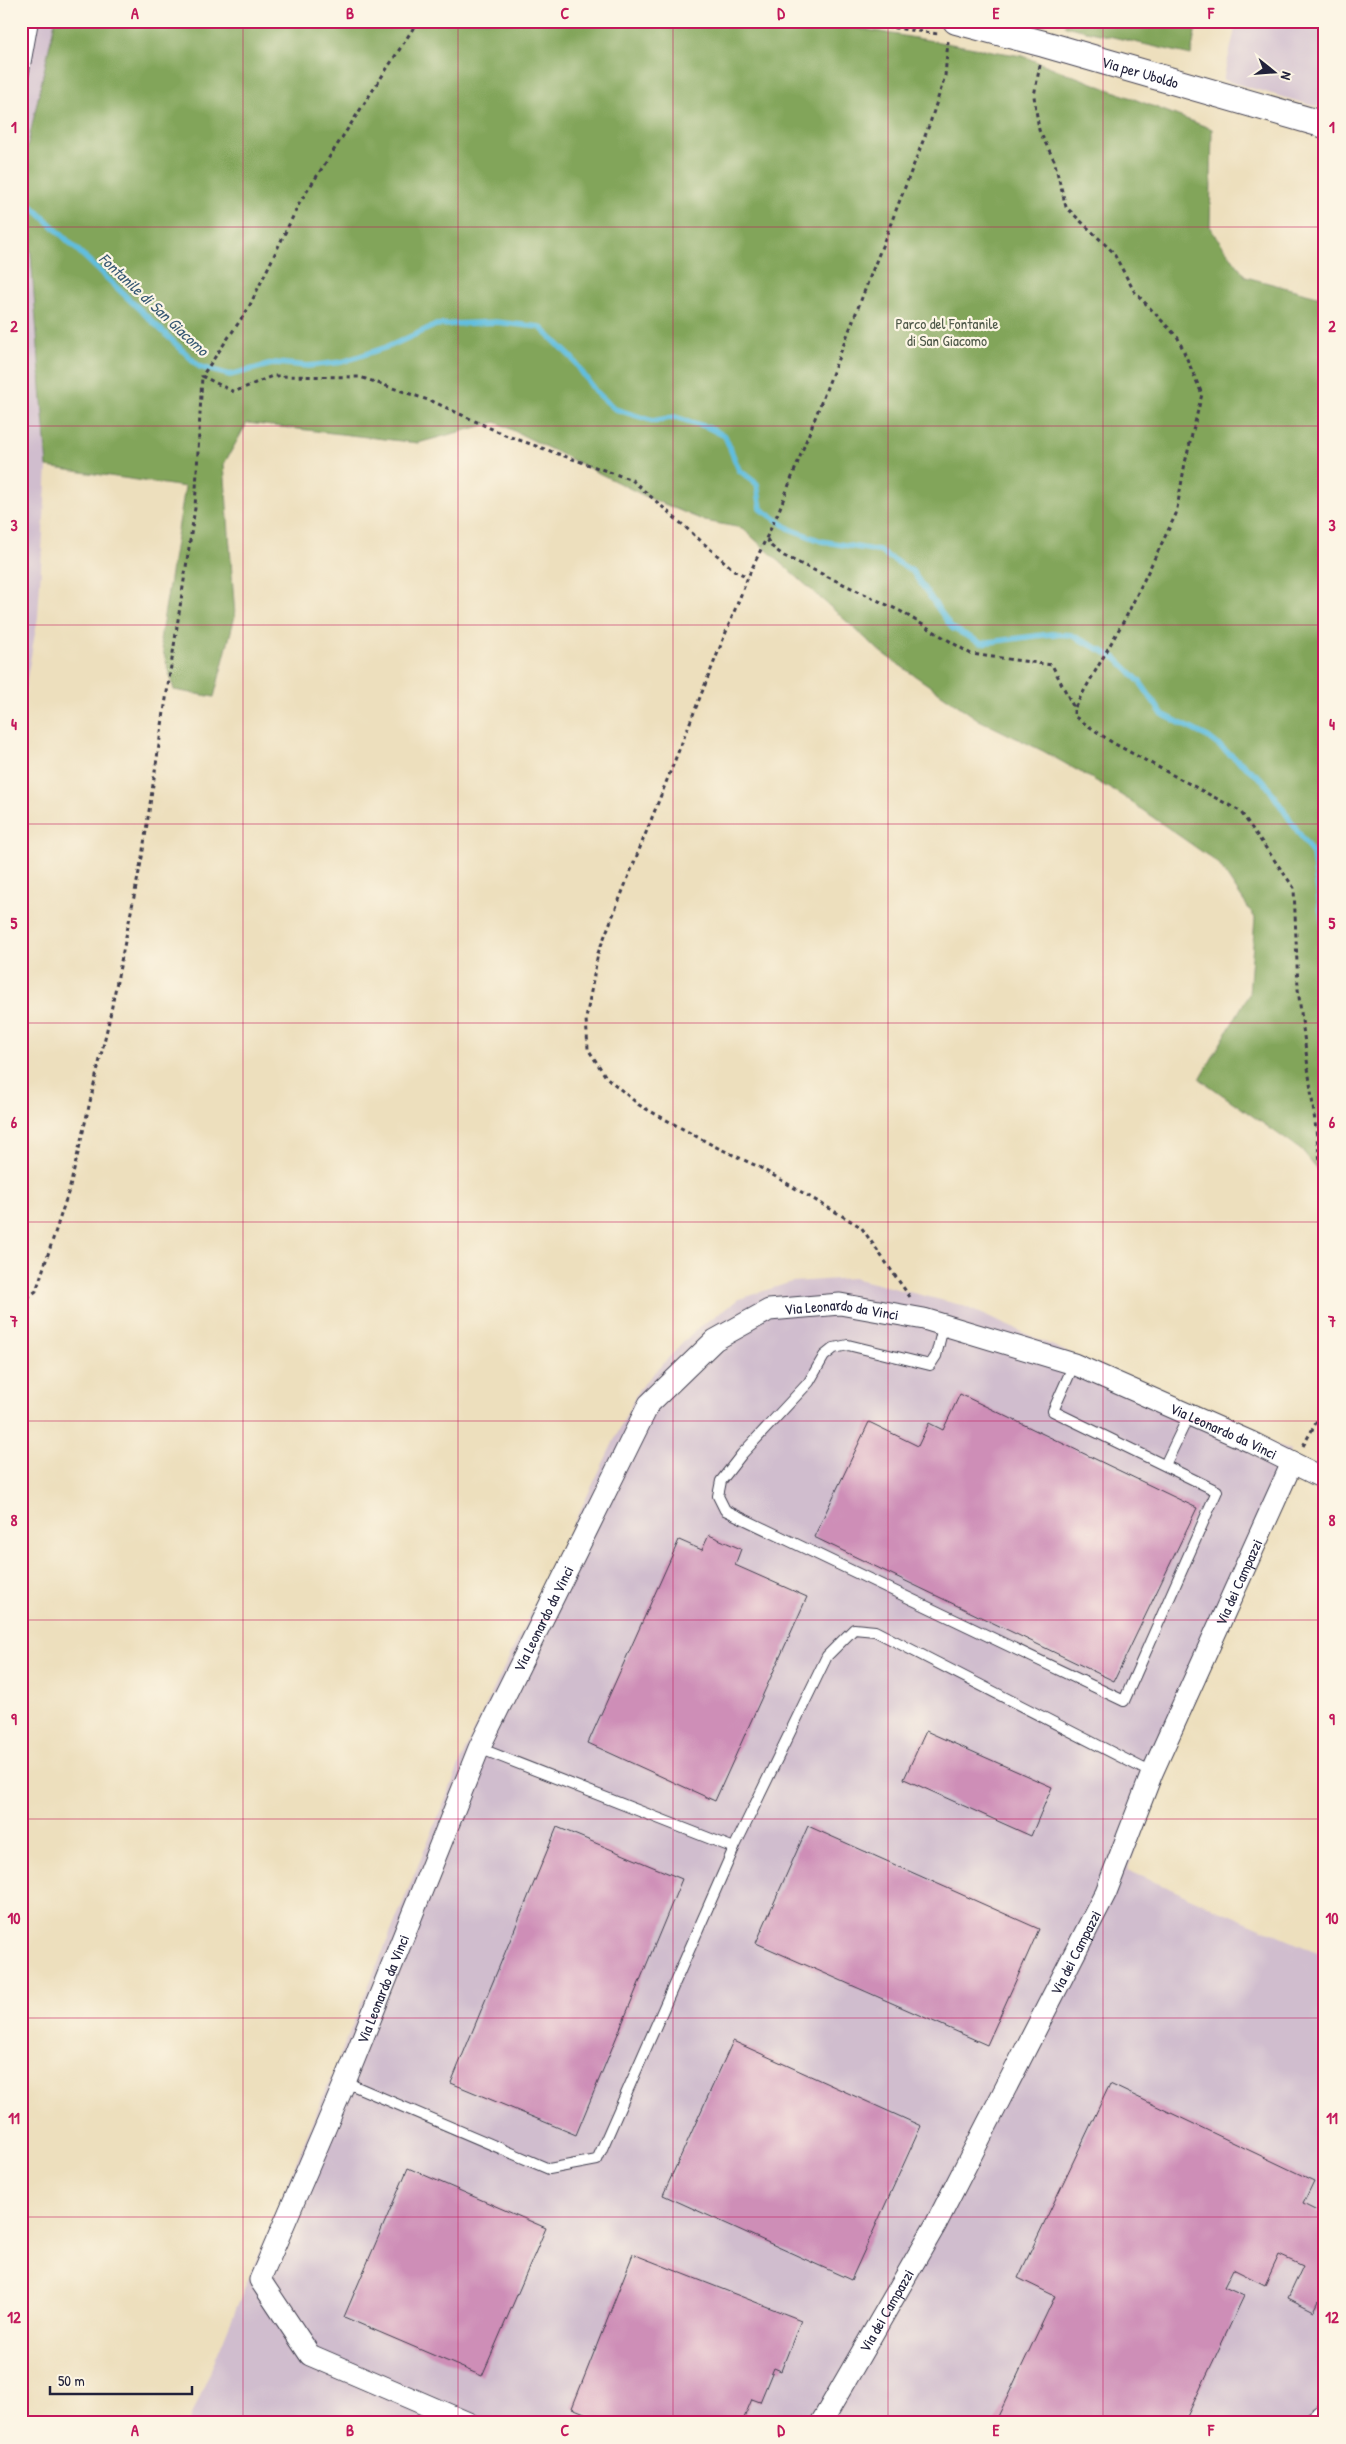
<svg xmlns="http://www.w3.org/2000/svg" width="1346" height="2444" font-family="'Patrick Hand',sans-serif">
  <rect width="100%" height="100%" fill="#fcf5e5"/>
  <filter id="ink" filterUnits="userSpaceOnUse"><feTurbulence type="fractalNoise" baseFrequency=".02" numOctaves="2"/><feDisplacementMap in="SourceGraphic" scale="10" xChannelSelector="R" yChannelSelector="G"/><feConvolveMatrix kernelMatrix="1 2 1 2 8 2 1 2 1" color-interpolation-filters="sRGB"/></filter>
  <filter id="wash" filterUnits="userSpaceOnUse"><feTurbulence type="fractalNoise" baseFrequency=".0096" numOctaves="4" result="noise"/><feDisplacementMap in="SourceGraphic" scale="20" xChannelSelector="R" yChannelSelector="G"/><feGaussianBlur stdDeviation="1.12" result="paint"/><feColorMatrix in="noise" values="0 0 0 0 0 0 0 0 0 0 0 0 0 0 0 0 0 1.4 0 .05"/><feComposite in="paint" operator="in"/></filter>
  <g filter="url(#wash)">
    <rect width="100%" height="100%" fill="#eddfbd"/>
    <g fill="#d0bdce">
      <path d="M21,21H55L24,162L47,467L38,617L21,711Z"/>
      <path d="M1237,21H1325V109L1223,80Z"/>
      <path d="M853,1278L961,1305L1290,1451L1127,1870L1325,1956V2423H189L473,1732L639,1389L694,1331L739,1299L792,1282Z"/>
    </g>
    <g fill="#82a55a" stroke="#52644a">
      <path d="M55,21H815L1022,56L1212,129L1210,228L1246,277L1325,298V1179L1301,1150L1200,1079L1249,994L1255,918L1218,863L1121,795L1043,751L979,720L882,653L742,528L705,521L647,497L496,422L418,443L247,423L224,464L235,616L214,697L174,690L160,640L185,487L47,467L24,162Z"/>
      <path d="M1066,21H1197L1191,55L1065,26Z"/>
    </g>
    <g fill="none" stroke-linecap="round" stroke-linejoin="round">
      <path stroke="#61bedf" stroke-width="5.5" d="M21,196L200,367L230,375L276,363L308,366L342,362L390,346L436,325L496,322L540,327L572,358L595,391L615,409L653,421L675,417L707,427L725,436L739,470L757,484L761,509L790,529L821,541L879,551L912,571L952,628L981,643L1051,634L1071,635L1116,658L1140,682L1162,714L1208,737L1264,781L1313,854L1325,941"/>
    </g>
    <g id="blocks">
      <g fill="#ce8eb7">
        <path d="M960,1394L1197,1508L1114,1681L814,1537L869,1422L918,1446L929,1423L943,1430Z"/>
        <path d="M709,1535L741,1549L735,1565L807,1597L715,1801L588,1743L679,1540L702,1550Z"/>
        <path d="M926,1731L1052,1787L1031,1836L904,1779Z"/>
        <path d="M808,1826L1039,1929L987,2045L756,1943Z"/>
        <path d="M557,1827L682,1879L576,2135L451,2083Z"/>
        <path d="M733,2041L921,2126L851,2280L663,2195Z"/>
        <path d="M1110,2084L1314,2181L1303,2204L1325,2215V2289L1314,2311L1288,2298L1303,2266L1279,2255L1265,2285L1233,2269L1224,2287L1244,2296L1184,2423H995L1055,2296L1018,2278Z"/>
        <path d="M408,2168L546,2228L482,2376L344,2317Z"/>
        <path d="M633,2254L801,2320L781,2371L774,2368L760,2402L752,2399L742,2423H610L572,2408Z"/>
      </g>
    </g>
  </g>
  <g filter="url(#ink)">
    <use href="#blocks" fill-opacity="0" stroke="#403e4e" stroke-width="1"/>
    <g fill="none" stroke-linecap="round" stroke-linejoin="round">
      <defs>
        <g id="service">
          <path d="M21,88L33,21"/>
          <path d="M944,1323L936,1356L930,1365L848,1345L834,1348L824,1356L809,1382L742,1454L721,1481L718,1496L725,1510L1124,1701L1217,1491L1053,1411L1074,1364"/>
          <path d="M1165,1465L1189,1415"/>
          <path d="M734,1848L827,1656L854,1629L875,1631L1152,1773"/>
          <path d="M345,2082L549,2169L597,2160L734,1848L479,1748"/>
        </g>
        <g id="minor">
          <path id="s1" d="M468,2423L310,2355L260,2280L345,2082L479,1748L649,1404L715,1340L769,1310L840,1304L924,1319L1074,1364L1251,1442L1325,1479"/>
          <path id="s2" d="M821,2423L936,2224L1106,1892L1152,1773L1292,1463"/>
          <path d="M1313,2423L1325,2414"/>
        </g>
        <g id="tertiary">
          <path id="s3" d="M956,21L1044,44L1325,125"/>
        </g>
      </defs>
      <use href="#service" stroke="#403e4e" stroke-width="12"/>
      <use href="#minor" stroke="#403e4e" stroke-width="23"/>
      <use href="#tertiary" stroke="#403e4e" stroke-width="28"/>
      <g stroke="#403e4e" stroke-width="3" stroke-dasharray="4 4" stroke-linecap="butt">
        <path d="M418,21L300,202L248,309L202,376L234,392L272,376L360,377L434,402L505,435L632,480L735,571L748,577"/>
        <path d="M846,21L938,34"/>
        <path d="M1040,65L1034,96L1039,130L1054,160L1066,207L1113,252L1134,291L1178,338L1202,394L1185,463L1176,514L1127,615L1075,707"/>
        <path d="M767,539L771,546L784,556L900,611L971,654L1052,665L1074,708V716L1113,743L1240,811L1294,888L1298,989L1325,1200"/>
        <path d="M910,1297L861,1227L759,1167L714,1146L639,1105L606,1077L588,1049L586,1019L598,953L748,577L778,513L930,123L945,76L948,41"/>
        <path d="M21,1303L36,1291L70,1187L109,1021L142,857L195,508L202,376"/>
        <path d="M1303,1446L1325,1407"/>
      </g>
      <use href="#service" stroke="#fff" stroke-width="10"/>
      <use href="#minor" stroke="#fff" stroke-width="21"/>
      <use href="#tertiary" stroke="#fff" stroke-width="26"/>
    </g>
  </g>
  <path fill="none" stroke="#c2185b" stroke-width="1" stroke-opacity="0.55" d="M243,21V2423M458,21V2423M673,21V2423M888,21V2423M1103,21V2423M21,227H1325M21,426H1325M21,625H1325M21,824H1325M21,1023H1325M21,1222H1325M21,1421H1325M21,1620H1325M21,1819H1325M21,2018H1325M21,2217H1325"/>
  <g text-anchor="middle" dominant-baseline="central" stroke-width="4.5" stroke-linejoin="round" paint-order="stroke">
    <g font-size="15" fill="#22223b" stroke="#fcf5e5">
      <text stroke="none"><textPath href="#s3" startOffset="191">Via per Uboldo</textPath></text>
      <text stroke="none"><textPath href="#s1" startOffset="1448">Via Leonardo da Vinci</textPath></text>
      <text stroke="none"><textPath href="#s1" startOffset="1852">Via Leonardo da Vinci</textPath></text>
      <text stroke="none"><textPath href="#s2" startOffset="940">Via dei Campazzi</textPath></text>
      <text stroke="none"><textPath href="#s1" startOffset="982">Via Leonardo da Vinci</textPath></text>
      <text stroke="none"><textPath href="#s2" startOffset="535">Via dei Campazzi</textPath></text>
      <text stroke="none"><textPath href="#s1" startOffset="578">Via Leonardo da Vinci</textPath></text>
      <text stroke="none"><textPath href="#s2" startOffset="130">Via dei Campazzi</textPath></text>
    </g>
    <g font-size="15" fill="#4f594a" stroke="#fcf5e5">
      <text x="947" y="323">Parco del Fontanile<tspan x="947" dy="17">di San Giacomo</tspan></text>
    </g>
    <g font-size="16" font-style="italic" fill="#385974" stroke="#fcf5e5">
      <text transform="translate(154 304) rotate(43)">Fontanile di San Giacomo</text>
    </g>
  </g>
  <rect width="1346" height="2444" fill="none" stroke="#fcf5e5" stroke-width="55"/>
  <g transform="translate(1274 72) rotate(107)" stroke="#fcf5e5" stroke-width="4" paint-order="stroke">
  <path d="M0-4L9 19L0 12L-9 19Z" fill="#22223b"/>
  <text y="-8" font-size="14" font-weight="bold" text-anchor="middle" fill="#22223b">N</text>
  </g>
  <path d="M50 2386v8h142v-8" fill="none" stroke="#22223b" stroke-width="2.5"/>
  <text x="58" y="2386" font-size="15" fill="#22223b" stroke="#fcf5e5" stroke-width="4" paint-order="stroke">50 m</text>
  <rect x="28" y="28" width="1290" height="2388" fill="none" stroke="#c2185b" stroke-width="2"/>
  <g font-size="16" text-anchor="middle" font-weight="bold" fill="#c2185b">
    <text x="135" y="19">A</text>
    <text x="350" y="19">B</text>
    <text x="565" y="19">C</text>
    <text x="781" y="19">D</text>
    <text x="996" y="19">E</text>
    <text x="1211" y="19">F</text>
    <text x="14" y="133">1</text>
    <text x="1332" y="133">1</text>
    <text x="14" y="332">2</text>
    <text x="1332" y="332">2</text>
    <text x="14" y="531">3</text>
    <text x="1332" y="531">3</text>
    <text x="14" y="730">4</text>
    <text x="1332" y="730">4</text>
    <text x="14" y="929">5</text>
    <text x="1332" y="929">5</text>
    <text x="14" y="1128">6</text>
    <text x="1332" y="1128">6</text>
    <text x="14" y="1327">7</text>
    <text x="1332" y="1327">7</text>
    <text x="14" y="1526">8</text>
    <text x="1332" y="1526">8</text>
    <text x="14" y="1725">9</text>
    <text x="1332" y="1725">9</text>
    <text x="14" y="1924">10</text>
    <text x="1332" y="1924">10</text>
    <text x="14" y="2124">11</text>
    <text x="1332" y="2124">11</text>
    <text x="14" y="2323">12</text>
    <text x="1332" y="2323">12</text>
    <text x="135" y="2436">A</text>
    <text x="350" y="2436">B</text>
    <text x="565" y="2436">C</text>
    <text x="781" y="2436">D</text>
    <text x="996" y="2436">E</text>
    <text x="1211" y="2436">F</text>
  </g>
</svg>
